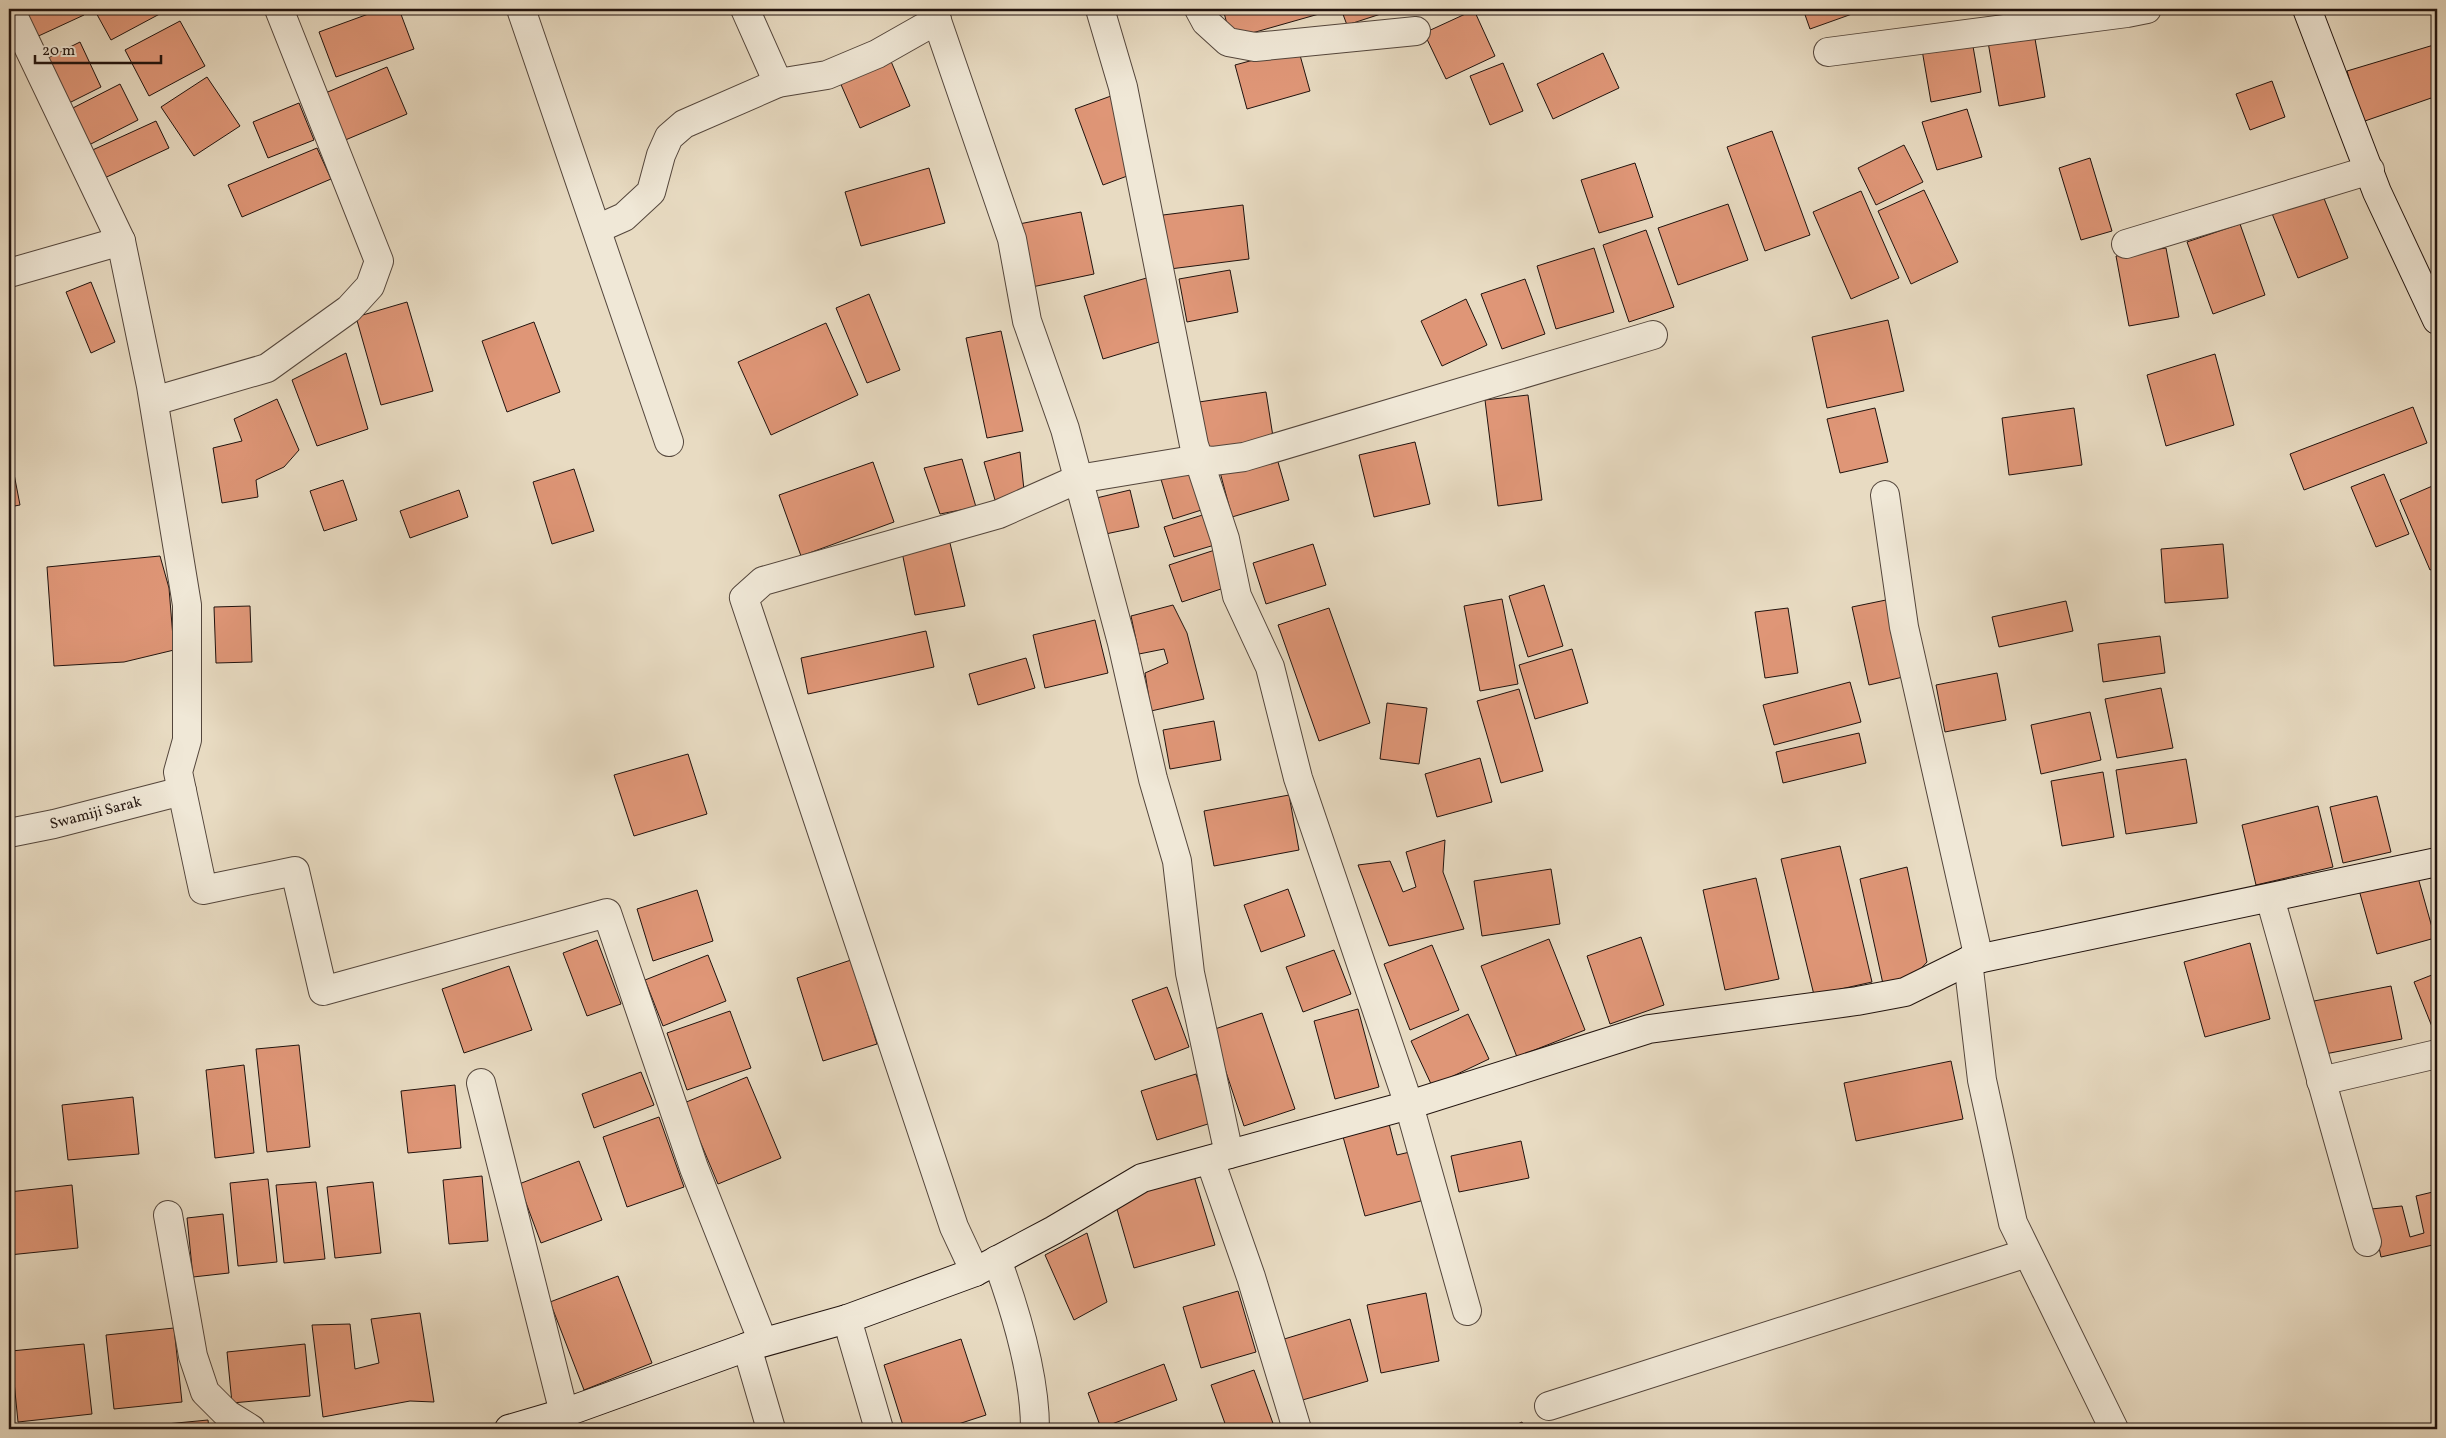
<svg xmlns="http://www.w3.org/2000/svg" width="2446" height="1438" font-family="Vollkorn,serif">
  <rect width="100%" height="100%" fill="#e8dbc2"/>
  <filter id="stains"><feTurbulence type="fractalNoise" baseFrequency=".004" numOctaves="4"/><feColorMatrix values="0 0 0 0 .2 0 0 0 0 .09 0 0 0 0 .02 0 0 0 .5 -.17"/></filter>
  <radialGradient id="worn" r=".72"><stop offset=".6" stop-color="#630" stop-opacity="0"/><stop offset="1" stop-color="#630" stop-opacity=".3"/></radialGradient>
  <g fill="#df9677" stroke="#21130e">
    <path d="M18,9H82L84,15L32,39Z"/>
    <path d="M94,9H169L111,40Z"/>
    <path d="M382,9H399L414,49L336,77L319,32Z"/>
    <path d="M1223,9H1332L1333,10L1231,39Z"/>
    <path d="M1341,9H1396L1347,25Z"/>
    <path d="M1803,9H1850L1852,14L1810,29Z"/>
    <path d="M1474,10L1495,56L1446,79L1424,33Z"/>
    <path d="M180,21L205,66L149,96L125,50Z"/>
    <path d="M2034,33L2045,97L1999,106L1988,42Z"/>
    <path d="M1971,35L1981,92L1931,102L1921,44Z"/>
    <path d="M80,42L101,87L65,105L44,60Z"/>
    <path d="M2437,44V96L2362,122L2347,71Z"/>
    <path d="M1298,48L1310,91L1247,109L1235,65Z"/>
    <path d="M1603,53L1619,88L1553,119L1537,84Z"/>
    <path d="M890,59L910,106L860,128L839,80Z"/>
    <path d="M1503,63L1523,111L1490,125L1470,76Z"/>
    <path d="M387,67L407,114L343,141L323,94Z"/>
    <path d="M207,77L240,126L194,156L161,107Z"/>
    <path d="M2272,81L2285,117L2250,130L2236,94Z"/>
    <path d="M120,84L138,120L83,148L65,112Z"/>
    <path d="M1111,96L1138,172L1103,185L1075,109Z"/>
    <path d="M299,103L314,140L268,158L253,122Z"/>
    <path d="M1967,109L1982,157L1937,170L1922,122Z"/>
    <path d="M156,121L169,148L98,181L86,153Z"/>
    <path d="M1772,131L1810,235L1765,251L1727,147Z"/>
    <path d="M1904,145L1923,182L1876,205L1858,168Z"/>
    <path d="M317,148L331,179L242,217L228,185Z"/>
    <path d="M2090,158L2112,231L2081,240L2059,168Z"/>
    <path d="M1635,163L1653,217L1599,233L1581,180Z"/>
    <path d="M929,168L945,223L861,246L845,192Z"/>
    <path d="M1924,190L1958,262L1911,284L1878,211Z"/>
    <path d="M1861,191L1899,278L1851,299L1813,212Z"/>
    <path d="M2321,191L2348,258L2298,278L2271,211Z"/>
    <path d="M1728,204L1748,260L1678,285L1658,228Z"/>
    <path d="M1243,205L1249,259L1170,269L1163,215Z"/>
    <path d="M1081,212L1094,274L1032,287L1019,224Z"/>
    <path d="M2240,224L2265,295L2213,314L2187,242Z"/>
    <path d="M1646,230L1674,307L1629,322L1603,245Z"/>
    <path d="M1594,248L1614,312L1556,329L1537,266Z"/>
    <path d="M2166,248L2179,317L2129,326L2116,256Z"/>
    <path d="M1230,270L1238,312L1187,322L1179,279Z"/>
    <path d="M1150,277L1169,339L1103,359L1084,296Z"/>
    <path d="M1525,279L1545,334L1502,349L1481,294Z"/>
    <path d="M91,282L115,342L91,353L66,292Z"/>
    <path d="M869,294L900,370L867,383L836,308Z"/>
    <path d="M1466,299L1487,345L1442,366L1421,321Z"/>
    <path d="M407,302L433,391L381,405L356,317Z"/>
    <path d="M1888,320L1904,391L1827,408L1812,337Z"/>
    <path d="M534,322L560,392L507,412L482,341Z"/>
    <path d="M826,323L858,395L771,435L738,362Z"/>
    <path d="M1001,331L1023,431L987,438L966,338Z"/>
    <path d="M346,353L368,429L317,446L292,380Z"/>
    <path d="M2215,354L2234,425L2166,446L2147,375Z"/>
    <path d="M1266,392L1274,443L1206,453L1199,402Z"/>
    <path d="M1528,395L1542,500L1498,506L1485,400Z"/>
    <path d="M277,399L299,450L284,467L256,480L258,497L222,503L213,448L242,441L234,419Z"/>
    <path d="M2413,407L2427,443L2304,490L2290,454Z"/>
    <path d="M1875,408L1888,462L1840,473L1827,419Z"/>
    <path d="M2074,408L2082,465L2009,475L2002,418Z"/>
    <path d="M1415,442L1430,504L1374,517L1359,455Z"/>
    <path d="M9,448L20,505L9,507Z"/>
    <path d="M1020,452L1024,490L995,500L984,462Z"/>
    <path d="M1276,455L1289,500L1232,517L1220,472Z"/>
    <path d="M962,459L976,507L940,514L924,468Z"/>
    <path d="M873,462L894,522L801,556L779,495Z"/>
    <path d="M1198,465L1211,507L1173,519L1160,476Z"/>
    <path d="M574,469L594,531L552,544L533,482Z"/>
    <path d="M2384,474L2409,534L2376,547L2351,487Z"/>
    <path d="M343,480L357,520L324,531L310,491Z"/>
    <path d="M2437,484V567L2430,570L2400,500Z"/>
    <path d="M459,490L468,517L410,538L400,511Z"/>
    <path d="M1130,490L1139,527L1096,536L1088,500Z"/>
    <path d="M1209,513L1218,544L1174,557L1164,527Z"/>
    <path d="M949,539L965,606L915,615L902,552Z"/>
    <path d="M1313,544L1326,585L1266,604L1253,563Z"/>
    <path d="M2223,544L2228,598L2165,603L2161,549Z"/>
    <path d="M1221,548L1233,585L1182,602L1169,565Z"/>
    <path d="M160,556L169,588L174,650L124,662L54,666L47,567Z"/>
    <path d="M1544,585L1563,646L1528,657L1509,596Z"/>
    <path d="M1502,599L1518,684L1480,691L1464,606Z"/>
    <path d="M1886,600L1903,677L1869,685L1852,607Z"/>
    <path d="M2066,601L2073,631L1999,647L1992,617Z"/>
    <path d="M1173,605L1187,633L1204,699L1151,711L1145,673L1168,663L1164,649L1139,654L1131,616Z"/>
    <path d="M250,606L252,662L216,663L214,607Z"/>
    <path d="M1329,608L1370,723L1319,741L1278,625Z"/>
    <path d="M1788,608L1798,673L1765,678L1755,612Z"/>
    <path d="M1095,620L1108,673L1045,688L1033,635Z"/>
    <path d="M926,631L934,667L808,694L801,658Z"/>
    <path d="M2160,636L2165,673L2103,682L2098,644Z"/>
    <path d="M1572,649L1588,703L1535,719L1519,665Z"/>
    <path d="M1026,658L1035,688L978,705L969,674Z"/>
    <path d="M1997,673L2006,720L1945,732L1936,685Z"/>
    <path d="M1850,682L1861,722L1774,745L1763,705Z"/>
    <path d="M2161,688L2173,748L2117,758L2105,699Z"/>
    <path d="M1519,689L1543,771L1501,783L1477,701Z"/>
    <path d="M1387,703L1427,708L1419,764L1380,759Z"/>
    <path d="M2090,712L2101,760L2041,774L2031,725Z"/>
    <path d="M1214,721L1221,760L1170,769L1163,730Z"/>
    <path d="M1859,733L1866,763L1783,783L1776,752Z"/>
    <path d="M688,754L707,814L634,836L614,775Z"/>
    <path d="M1480,758L1492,802L1437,817L1425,774Z"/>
    <path d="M2186,759L2197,823L2126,834L2116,770Z"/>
    <path d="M2103,772L2114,837L2062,846L2051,781Z"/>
    <path d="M1289,795L1299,850L1214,866L1204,811Z"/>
    <path d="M2377,796L2391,852L2343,863L2330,807Z"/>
    <path d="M2318,806L2333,867L2256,885L2242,825Z"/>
    <path d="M1445,840L1443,872L1464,929L1389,946L1358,865L1390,861L1403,892L1416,887L1406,852Z"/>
    <path d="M1840,846L1872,982L1814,995L1781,859Z"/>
    <path d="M1907,867L1927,962L1915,975L1883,984L1860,879Z"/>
    <path d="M1551,869L1560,924L1482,936L1474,881Z"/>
    <path d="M2417,874L2435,938L2377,954L2359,890Z"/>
    <path d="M1756,878L1779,979L1725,990L1703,890Z"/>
    <path d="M1288,889L1305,936L1261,952L1244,905Z"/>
    <path d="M697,890L713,941L653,961L637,909Z"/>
    <path d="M1641,937L1664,1005L1610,1024L1587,956Z"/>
    <path d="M1549,939L1585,1030L1517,1057L1481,966Z"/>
    <path d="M597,940L621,1004L587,1016L563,953Z"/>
    <path d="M2250,943L2270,1019L2205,1037L2184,962Z"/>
    <path d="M1432,945L1459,1010L1410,1030L1384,964Z"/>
    <path d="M1334,950L1351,994L1303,1012L1286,967Z"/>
    <path d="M708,955L726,1001L663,1026L645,980Z"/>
    <path d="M851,960L877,1044L823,1061L797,978Z"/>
    <path d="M509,966L532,1030L464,1053L442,989Z"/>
    <path d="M2437,973V1033L2435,1034L2414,982Z"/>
    <path d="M2391,986L2402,1039L2325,1054L2314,1001Z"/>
    <path d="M1167,987L1189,1047L1155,1060L1132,1000Z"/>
    <path d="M1358,1009L1379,1087L1335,1099L1314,1021Z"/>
    <path d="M730,1011L751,1068L687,1090L667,1033Z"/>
    <path d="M1262,1013L1295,1109L1244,1126L1212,1030Z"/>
    <path d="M1468,1014L1489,1059L1432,1086L1411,1041Z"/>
    <path d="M299,1045L310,1147L267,1152L256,1049Z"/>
    <path d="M1951,1061L1963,1119L1856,1141L1844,1083Z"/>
    <path d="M244,1065L254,1153L215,1158L206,1070Z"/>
    <path d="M641,1072L654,1105L594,1128L582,1094Z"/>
    <path d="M1196,1074L1211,1123L1157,1140L1141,1091Z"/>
    <path d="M747,1077L781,1158L718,1184L684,1103Z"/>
    <path d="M455,1085L461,1148L408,1153L401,1091Z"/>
    <path d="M133,1097L139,1154L68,1160L62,1105Z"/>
    <path d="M659,1117L684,1187L627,1207L603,1137Z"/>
    <path d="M1388,1120L1397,1155L1414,1151L1428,1199L1365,1216L1342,1133Z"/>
    <path d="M1521,1141L1529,1178L1459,1192L1451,1156Z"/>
    <path d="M579,1161L602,1220L541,1243L519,1184Z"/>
    <path d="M482,1176L488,1241L449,1244L443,1180Z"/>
    <path d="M1194,1176L1215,1245L1134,1268L1114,1199Z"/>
    <path d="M268,1179L277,1262L238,1266L230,1183Z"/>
    <path d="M316,1182L325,1259L284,1263L276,1185Z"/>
    <path d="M373,1182L381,1253L335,1258L327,1187Z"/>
    <path d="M72,1185L78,1248L9,1255V1192Z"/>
    <path d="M2437,1191V1244L2381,1257L2371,1209L2402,1206L2410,1237L2424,1233L2416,1196Z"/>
    <path d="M223,1214L229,1273L193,1277L187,1218Z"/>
    <path d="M1087,1233L1107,1302L1074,1320L1045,1255Z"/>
    <path d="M618,1276L652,1363L584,1390L550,1302Z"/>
    <path d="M1238,1291L1256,1352L1201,1368L1183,1307Z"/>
    <path d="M1426,1293L1439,1361L1381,1373L1367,1305Z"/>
    <path d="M420,1313L434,1402L410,1401L323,1417L312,1325L350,1324L355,1369L379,1363L371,1319Z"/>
    <path d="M1350,1319L1368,1381L1299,1401L1281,1340Z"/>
    <path d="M174,1328L182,1402L114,1409L106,1335Z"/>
    <path d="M961,1339L986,1415L943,1429H904L884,1365Z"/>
    <path d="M84,1344L92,1414L18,1422L11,1351Z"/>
    <path d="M305,1344L310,1396L232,1403L227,1352Z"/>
    <path d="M1164,1364L1177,1400L1101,1428L1088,1393Z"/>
    <path d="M1254,1370L1275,1429H1227L1211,1385Z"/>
    <path d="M208,1420L209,1429H124V1428Z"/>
    <path d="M1522,1422L1525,1429H1507Z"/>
  </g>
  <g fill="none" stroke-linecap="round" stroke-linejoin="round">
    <defs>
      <g id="street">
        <path d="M10,9L121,241L151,386L187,605V740L178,772L203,890L295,871L323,991L607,913L694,1168L763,1342"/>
        <path d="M521,9L669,442"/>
        <path d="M745,9L778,83"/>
        <path d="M933,9L1012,239L1027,321L1065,429L1122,643L1153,779L1177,861L1190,973L1229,1154"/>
        <path d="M1100,9L1123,87L1194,445L1225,539L1237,596L1270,667L1298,778L1409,1105L1467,1311"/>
        <path d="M1199,9L1206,22L1228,42L1255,47L1416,31"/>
        <path d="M1828,52L2127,13L2147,9"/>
        <path d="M597,229L624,217L651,192L661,155L669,137L684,124L778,83L827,75L877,54L937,20"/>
        <path d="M2126,244L2370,170"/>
        <path d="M9,273L121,241"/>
        <path d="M154,401L267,368L349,309L370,286L379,261L279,9"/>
        <path d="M1885,495L1904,627L1979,959"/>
        <path id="s1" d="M9,833L54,824L182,791"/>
        <path d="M2270,898L2367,1242"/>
        <path d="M1968,961L1982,1080L2013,1223L2114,1429"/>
        <path d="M2321,1081L2437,1054"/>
        <path d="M481,1083L564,1413"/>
        <path d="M1210,1160L1251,1277L1297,1429"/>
        <path d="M168,1215L193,1356L205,1392L227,1414L251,1429"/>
        <path d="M997,1260C1016,1312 1035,1374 1035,1429"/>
        <path d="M975,1272L954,1227L744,598L763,581L999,514L1078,479L1199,459L1213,461L1244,457L1653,335"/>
        <path d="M847,1319L879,1429"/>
        <path d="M747,1347L771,1429"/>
        <path d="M1549,1406L2027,1253"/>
      </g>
      <g id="secondary">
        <path d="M2307,9L2377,192L2437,320"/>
        <path d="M509,1429L564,1413L747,1347L847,1319L975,1272L1054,1230L1142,1178L1409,1105L1649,1029L1857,1001L1905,992L1968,961L2437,862"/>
      </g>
    </defs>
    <use href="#street" stroke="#53453b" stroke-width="30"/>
    <use href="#secondary" stroke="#21130e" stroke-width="30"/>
    <use href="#street" stroke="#f0e8d7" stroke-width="28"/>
    <use href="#secondary" stroke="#f0e8d7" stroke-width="28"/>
  </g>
  <g text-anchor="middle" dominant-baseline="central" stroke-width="5" stroke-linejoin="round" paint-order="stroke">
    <g font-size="15" fill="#21130e" stroke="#f0e8d7">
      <text stroke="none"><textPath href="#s1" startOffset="89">Swamiji Sarak</textPath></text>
    </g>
  </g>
  <rect width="2446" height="1438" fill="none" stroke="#e8dbc2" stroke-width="30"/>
  <rect x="10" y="10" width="2426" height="1418" fill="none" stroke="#21130e" stroke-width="2.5"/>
  <rect x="15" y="15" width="2416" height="1408" fill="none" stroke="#21130e"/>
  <path d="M35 55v8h126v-8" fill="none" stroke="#21130e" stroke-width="2.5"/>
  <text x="42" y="55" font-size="15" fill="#21130e" stroke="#f0e8d7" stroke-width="4" paint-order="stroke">20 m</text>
  <rect width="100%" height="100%" filter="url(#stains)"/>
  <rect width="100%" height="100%" fill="url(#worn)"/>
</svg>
